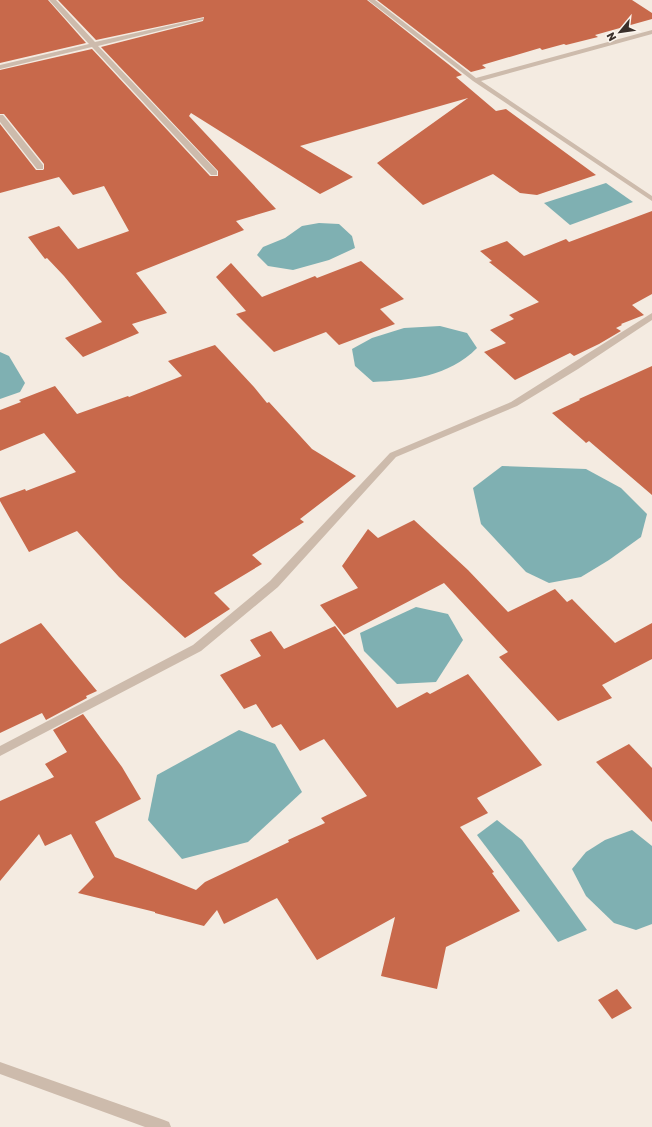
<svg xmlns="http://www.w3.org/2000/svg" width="652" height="1127" font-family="Rubik,sans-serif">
  <rect width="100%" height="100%" fill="#f4ebe1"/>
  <g fill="#7fb0b2">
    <path d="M606,183L633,202L570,225L544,203Z"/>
    <path d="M319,223L339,224L352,236L355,248L329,260L293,270L268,266L257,255L263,247L285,238L302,226Z"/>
    <path d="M440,326L467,333L477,348C448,377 411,380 373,382L355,366L352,349L372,338L404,328Z"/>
    <path d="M0,352L9,356L25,383L20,392L0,399Z"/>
    <path d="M502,466L586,469L621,488L647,514L641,537L609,560L581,577L549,583L526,572L481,524L473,488Z"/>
    <path d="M416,607L448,614L463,640L436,682L397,684L364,651L360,633Z"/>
    <path d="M239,730L275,744L302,792L248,842L182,859L148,820L157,775Z"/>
    <path d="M497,820L522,840L587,930L558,942L477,835Z"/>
    <path d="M632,830L652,846V924L636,930L614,923L586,896L572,869L586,852L605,840Z"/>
  </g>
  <g fill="#c8694b">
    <path d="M0,0H48L86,43L0,63Z"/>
    <path d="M58,0H367L462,75L456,77L496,111L506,109L596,175L537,195L520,193L493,174L423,205L377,163L468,98L300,146L353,177L320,194L191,113L189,116L276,209L236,221L244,230L136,273L167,313L132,324L139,333L83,357L65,338L102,322L64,276L47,258L45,259L28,237L59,226L78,249L129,231L104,186L73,195L59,177L0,193V124L36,170H43L44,169V164L4,114H0V70L92,49L210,176H218V171L101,47L203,21L204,17L96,40Z"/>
    <path d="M377,0H632L652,13V19L595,35L598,37L566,45L564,44L542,50L540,48L482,65L486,68L471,72Z"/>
    <path d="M652,211V294L632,305L644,315L621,324L622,325L616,328L621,331L599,344L574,356L570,353L515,380L484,352L506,343L490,330L514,319L509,315L539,302L489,262L492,261L480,251L507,241L524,256L566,239L569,242Z"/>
    <path d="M361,261L404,299L380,309L395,324L339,345L326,332L274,352L236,314L246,311L216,277L231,263L262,297L315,276L317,278Z"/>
    <path d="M215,345L254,387L267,403L269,402L312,449L356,476L300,519L304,522L252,555L262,564L214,593L230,609L185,638L119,577L77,531L29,552L0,501V498L25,489L26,491L76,472L44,433L0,451V410L21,402L19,400L55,386L77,414L128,396L129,397L182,376L168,361Z"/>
    <path d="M652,366V495L589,441L586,443L584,441L552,413L580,400L579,399Z"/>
    <path d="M414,520L468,570L508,612L555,589L567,602L572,599L615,643L652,623V659L602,685L612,698L558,721L499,657L508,652L444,583L344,635L320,605L358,588L342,566L368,529L378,538Z"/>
    <path d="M41,623L97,691L86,696L87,698L46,720L42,713L0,733V644Z"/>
    <path d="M335,626L397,708L427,692L430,694L468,674L542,765L477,798L488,813L460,827L494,872L492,873L520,911L446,947L437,989L381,976L395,917L317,960L277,898L224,924L217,910L204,926L155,913V912L78,893L94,877L71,834L45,846L39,834L0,881V801L54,777L45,764L67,752L53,730L83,714L122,767L141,799L95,822L115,857L196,890L205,882L289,842L288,840L325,823L321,818L367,796L324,739L300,751L281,724L272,728L256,704L244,709L220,675L261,656L250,640L271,631L284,649Z"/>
    <path d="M629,744L652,768V822L596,762Z"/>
    <path d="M617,989L632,1008L612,1019L598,1000Z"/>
  </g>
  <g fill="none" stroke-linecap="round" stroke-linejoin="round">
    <path fill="#cdbbac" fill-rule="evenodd" d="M0,1062L164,1120L169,1122L171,1127H145L0,1074Z"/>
    <g fill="#cdbbac" fill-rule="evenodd">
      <path d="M49,0H56L95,42L203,18V20L98,46L217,171V175H211L92,47L0,69V65L89,44Z"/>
      <path d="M368,0H375L476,78L652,30V34L481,81L652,196V201L473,81Z"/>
      <path d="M0,115H3L43,165V169H37L0,122Z"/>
      <path d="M652,313V320L578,369L517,406L396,457L278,587L201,651L0,756V746L193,645L270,581L390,453L511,402Z"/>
    </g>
  </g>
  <g transform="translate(620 32) rotate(241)" stroke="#fbf5ee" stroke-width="3" paint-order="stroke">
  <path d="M0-3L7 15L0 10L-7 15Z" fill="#3b302b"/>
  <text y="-6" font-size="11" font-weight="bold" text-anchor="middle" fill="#3b302b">N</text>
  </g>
</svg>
